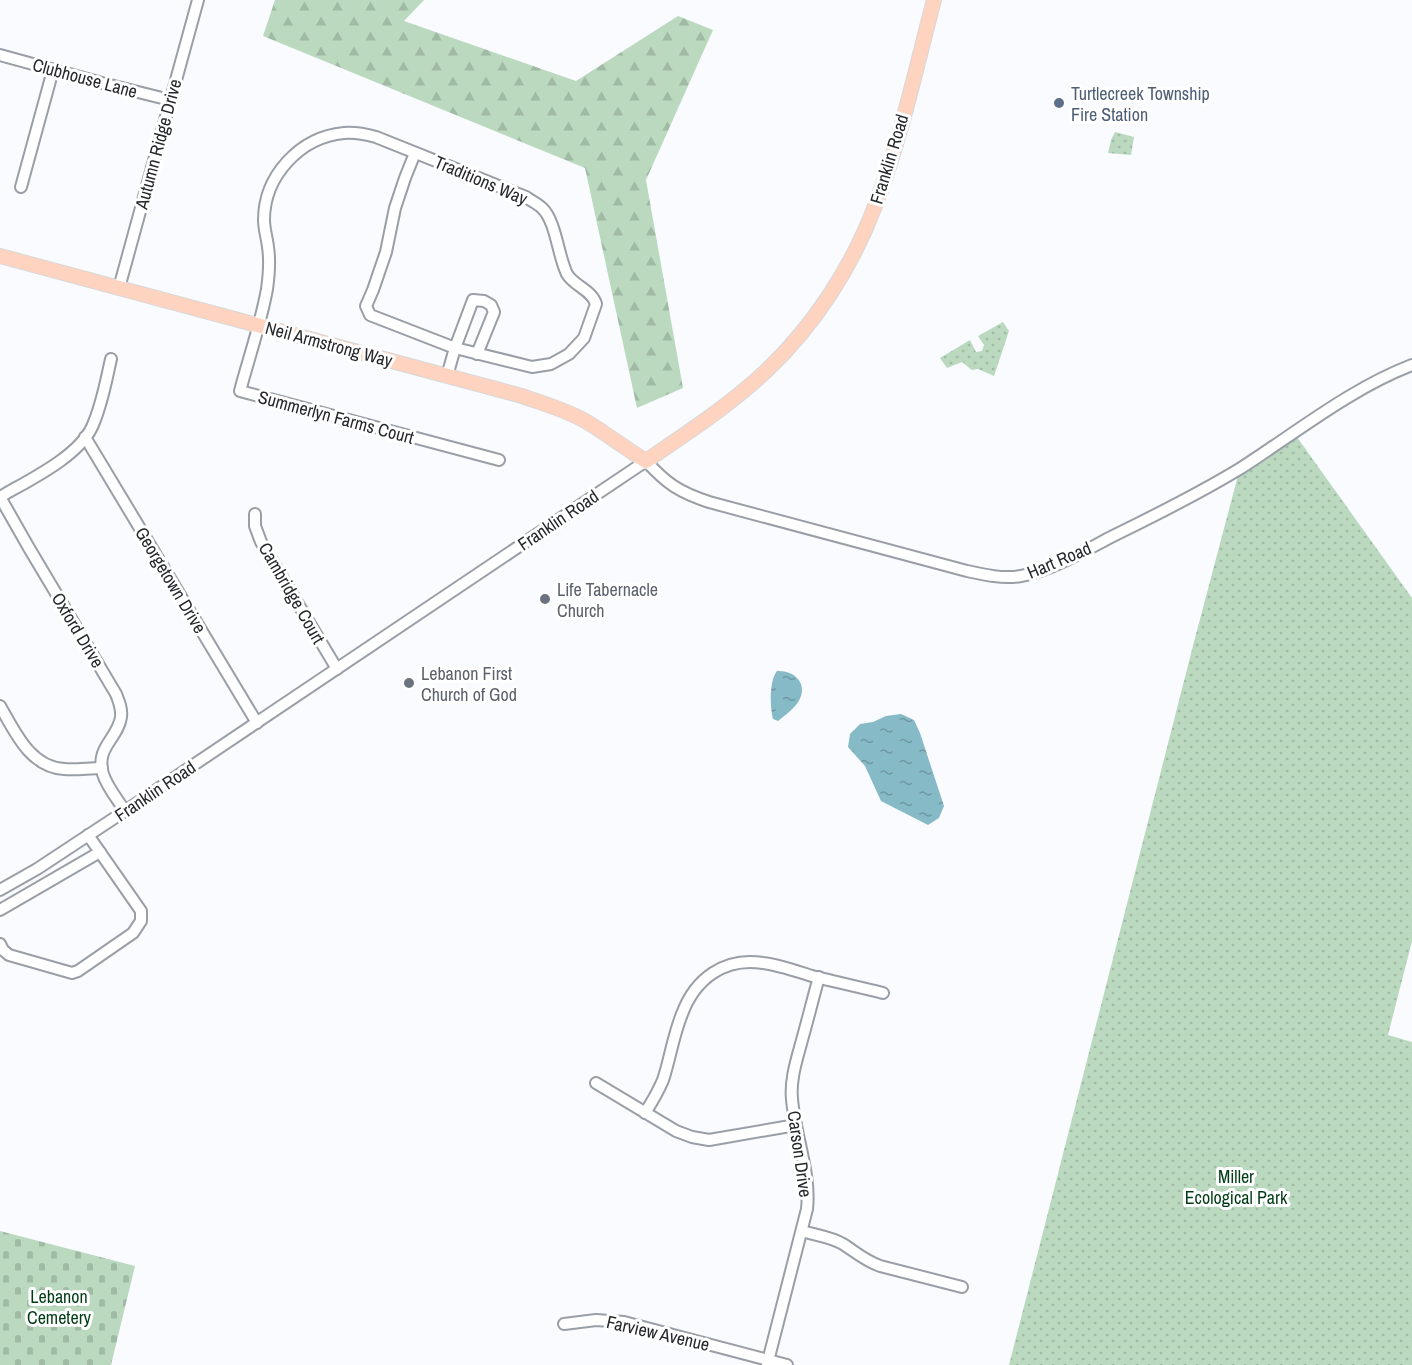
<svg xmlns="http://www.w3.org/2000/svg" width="1412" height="1365" font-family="'Archivo Narrow',sans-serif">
  <defs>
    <pattern id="forest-firs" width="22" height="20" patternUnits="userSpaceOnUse" patternTransform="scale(1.5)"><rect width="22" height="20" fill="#bad9bf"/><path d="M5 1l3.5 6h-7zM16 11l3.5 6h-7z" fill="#a0baa4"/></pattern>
    <pattern id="cemetery-stones" width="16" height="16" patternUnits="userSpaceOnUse" patternTransform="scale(1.5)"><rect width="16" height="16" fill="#bad9bf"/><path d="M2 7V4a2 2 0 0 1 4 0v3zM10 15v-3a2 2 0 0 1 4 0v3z" fill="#a0baa4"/></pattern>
    <pattern id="park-dots" width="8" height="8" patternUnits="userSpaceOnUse" patternTransform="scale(1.5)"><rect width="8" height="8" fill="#bad9bf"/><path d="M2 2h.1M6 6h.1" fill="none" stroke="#a0baa4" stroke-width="1.8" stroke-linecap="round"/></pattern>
    <pattern id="water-ripples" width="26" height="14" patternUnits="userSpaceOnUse" patternTransform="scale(1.5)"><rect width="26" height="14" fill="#86bac7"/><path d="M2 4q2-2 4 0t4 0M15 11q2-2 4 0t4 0" fill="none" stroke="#6e97a2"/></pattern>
  </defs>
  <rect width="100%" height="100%" fill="#f9fbff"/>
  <path fill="url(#forest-firs)" d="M275,0H424L404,21L576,81L678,16L713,30L646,180L683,388L637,408L585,168L263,36Z"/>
  <path fill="url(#cemetery-stones)" d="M0,1231L135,1266L111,1365H0Z"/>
  <g fill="url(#park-dots)">
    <path d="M1115,132L1134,137L1131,155L1108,153L1111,140Z"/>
    <path d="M1003,322L1009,331L994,376L978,369L972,370L962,362L947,368L940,358L970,340L976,352L982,351L984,345L978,336Z"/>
    <path d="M1294,433L1412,598V941L1388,1035L1412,1042V1365H1009L1195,638L1240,468Z"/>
  </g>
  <g fill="url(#water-ripples)">
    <path d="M777,671C798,670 810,688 796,705C791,711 784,716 778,721L773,719C770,706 769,681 777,671Z"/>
    <path d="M901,714L914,720L920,733L944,806L939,818L928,825L881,801L865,766L848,747L850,734L860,724L873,722L886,716Z"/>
  </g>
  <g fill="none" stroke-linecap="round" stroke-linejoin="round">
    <defs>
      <g id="minor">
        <path d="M0,55L102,83L170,100"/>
        <path d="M415,153L405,178L395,208L386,252L373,290L366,306L370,315L455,348L473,300L484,301L491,305L494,312L477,354"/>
        <path d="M21,187L53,70"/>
        <path d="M119,288L198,0"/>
        <path d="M447,376L455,348L532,367L551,364L569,354L584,338L596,304C592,290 574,286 567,274C558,256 556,221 542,208C537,203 531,201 526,197L376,137C365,134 355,132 344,133C300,137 264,176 264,220C264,229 267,238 268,247C270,260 269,275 267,289C261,323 249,357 240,391L499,460"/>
        <path d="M85,437L257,723"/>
        <path d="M0,497L29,548L116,694C119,702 122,708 121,717C118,739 95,747 103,774C107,787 118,800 125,811"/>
        <path d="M0,497C29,480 78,457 92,427C102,405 106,381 111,359"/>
        <path d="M255,514V526L261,542L337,669"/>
        <path d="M0,706C15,732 30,767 64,769C76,770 89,768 102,768"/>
        <path d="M0,890L37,869L125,811L646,461C667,484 679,492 709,502L967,571C985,575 1003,579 1021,576C1051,571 1086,550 1113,536C1156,515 1200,493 1241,468C1297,432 1350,389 1412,365"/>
        <path d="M0,910L100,852"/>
        <path d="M0,944L3,950L9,955L72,973L78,971L133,933L141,921V911L88,835"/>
        <path d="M596,1083L676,1131L692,1137L709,1140L796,1125"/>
        <path d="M645,1113C652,1102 658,1092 663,1080C670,1059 673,1036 682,1014C695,979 724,957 763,963C779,965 796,971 812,976C836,982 859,987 883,993"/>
        <path d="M802,1231C815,1235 831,1237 843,1244C857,1253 864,1260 880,1266L962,1287"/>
        <path d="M564,1324L596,1320L624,1322L787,1365"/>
        <path d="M767,1365L807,1209C811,1172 795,1136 792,1099C790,1079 797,1059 802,1040C808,1019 813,998 819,977"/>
      </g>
      <path id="major" d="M0,256L522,396C544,404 567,410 587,422C607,434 626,449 646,461C687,433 730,405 766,371C814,326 852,267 875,206C901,139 916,68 934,0"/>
    </defs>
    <use href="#minor" stroke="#999ea7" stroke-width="14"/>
    <use href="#major" stroke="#d8d8d9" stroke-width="16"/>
    <use href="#minor" stroke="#fff" stroke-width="10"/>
    <use href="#major" stroke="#fed3bf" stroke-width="14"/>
  </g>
  <circle fill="#5c6f8a" stroke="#fff" stroke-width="2" cx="1059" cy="103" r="6"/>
  <g fill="#6b7280" stroke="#fff" stroke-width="2">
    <circle cx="545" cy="599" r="6"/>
    <circle cx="409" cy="683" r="6"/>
  </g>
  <g text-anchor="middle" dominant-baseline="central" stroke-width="6" stroke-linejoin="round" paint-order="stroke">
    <g font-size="18" fill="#27282c" stroke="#fff">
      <text transform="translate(85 78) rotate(15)">Clubhouse Lane</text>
      <text transform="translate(158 144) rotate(-75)">Autumn Ridge Drive</text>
      <text transform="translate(889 159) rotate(-73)">Franklin Road</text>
      <text transform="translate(481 180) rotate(23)">Traditions Way</text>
      <text transform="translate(329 344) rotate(15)">Neil Armstrong Way</text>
      <text transform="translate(336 417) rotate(15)">Summerlyn Farms Court</text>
      <text transform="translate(558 520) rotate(-34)">Franklin Road</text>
      <text transform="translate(1059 560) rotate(-23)">Hart Road</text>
      <text transform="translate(171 580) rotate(59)">Georgetown Drive</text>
      <text transform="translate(292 593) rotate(60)">Cambridge Court</text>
      <text transform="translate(78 630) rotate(59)">Oxford Drive</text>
      <text transform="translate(155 791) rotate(-34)">Franklin Road</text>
      <text transform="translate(800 1154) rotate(82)">Carson Drive</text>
      <text transform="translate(658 1333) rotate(13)">Farview Avenue</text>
    </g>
    <g font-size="18" fill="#4e5e75" stroke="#fff" text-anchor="start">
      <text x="1071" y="93">Turtlecreek Township<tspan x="1071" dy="21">Fire Station</tspan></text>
    </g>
    <g font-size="18" fill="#5b616d" stroke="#fff" text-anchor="start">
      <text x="557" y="589">Life Tabernacle<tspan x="557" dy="21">Church</tspan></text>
      <text x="421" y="673">Lebanon First<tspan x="421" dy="21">Church of God</tspan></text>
    </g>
    <g font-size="18" fill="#003c15" stroke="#fff">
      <text x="1236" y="1176">Miller<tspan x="1236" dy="21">Ecological Park</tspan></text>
      <text x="59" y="1296">Lebanon<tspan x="59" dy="21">Cemetery</tspan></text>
    </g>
  </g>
</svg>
